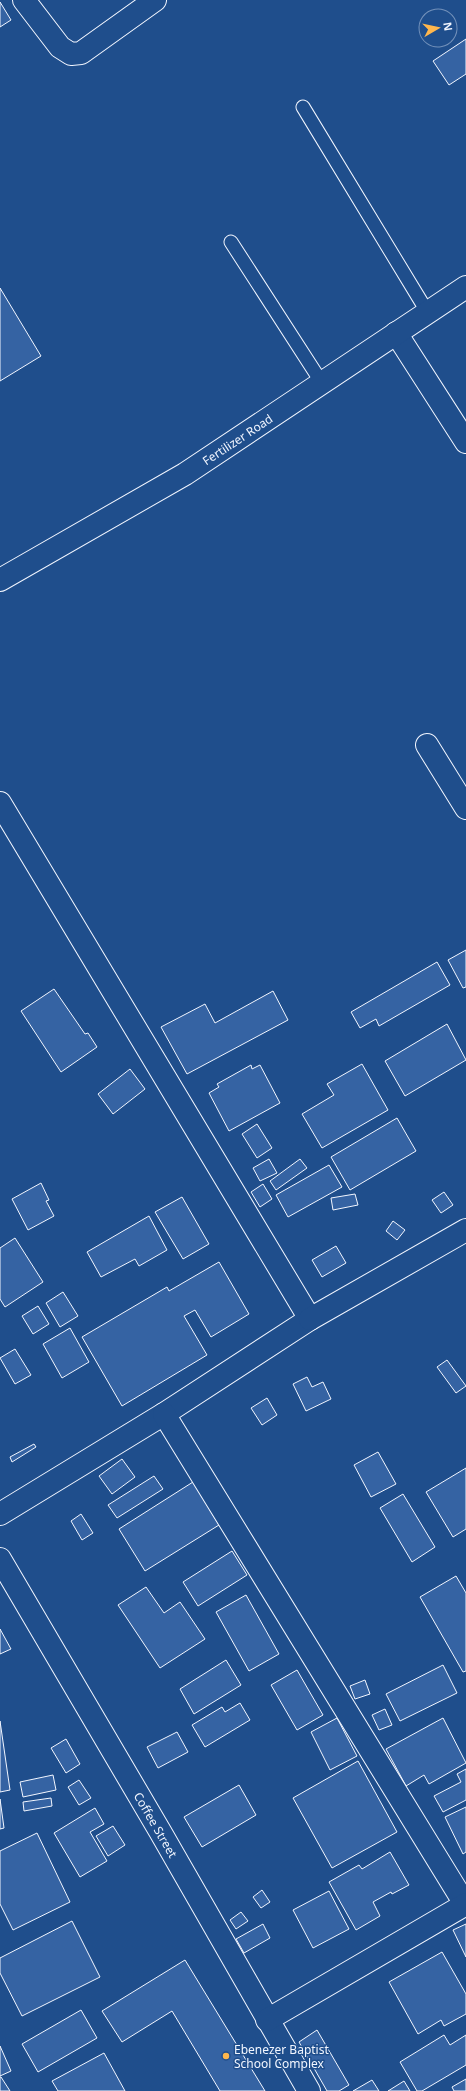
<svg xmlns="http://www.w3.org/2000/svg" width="466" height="2091" font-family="'Noto Sans',sans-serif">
  <rect width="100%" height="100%" fill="#1f4e8c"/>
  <g fill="#3563a3" stroke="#f2f6ff">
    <path d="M0,2L11,20L0,27Z"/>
    <path d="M466,39V74L449,85L433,61Z"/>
    <path d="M0,288L41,356L0,381Z"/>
    <path d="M466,950V987L463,988L448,960Z"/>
    <path d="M437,962L450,985L379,1026L376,1019L360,1028L351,1012Z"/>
    <path d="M54,989L85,1034L88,1033L97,1047L61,1072L21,1011Z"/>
    <path d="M273,991L288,1020L187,1074L161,1027L205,1004L215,1023Z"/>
    <path d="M447,1024L466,1060L405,1096L385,1061Z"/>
    <path d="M362,1064L388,1110L322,1148L302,1114L334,1095L327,1084Z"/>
    <path d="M251,1065L252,1069L260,1065L280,1103L229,1131L209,1093L219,1087L217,1084Z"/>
    <path d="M130,1069L145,1089L113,1114L98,1094Z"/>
    <path d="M397,1118L416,1151L350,1190L331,1157Z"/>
    <path d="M257,1124L272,1148L257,1158L242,1134Z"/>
    <path d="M269,1159L277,1173L260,1181L253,1168Z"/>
    <path d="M300,1159L307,1168L276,1190L270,1181Z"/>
    <path d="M329,1165L342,1187L288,1217L276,1195Z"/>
    <path d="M41,1183L49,1200L46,1201L54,1216L28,1230L12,1199Z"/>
    <path d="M263,1184L272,1199L260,1207L251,1192Z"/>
    <path d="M444,1192L453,1205L441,1213L432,1200Z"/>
    <path d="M355,1194L358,1205L333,1210L331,1198Z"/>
    <path d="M182,1197L209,1244L183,1259L155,1212Z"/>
    <path d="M149,1216L167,1250L139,1266L135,1259L101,1277L87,1252Z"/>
    <path d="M393,1221L405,1230L397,1240L386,1231Z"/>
    <path d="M15,1238L43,1282L5,1307L0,1299V1248Z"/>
    <path d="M336,1246L346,1263L322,1277L312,1260Z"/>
    <path d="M219,1262L249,1314L211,1337L195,1310L184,1316L207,1355L122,1406L82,1337L167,1287L169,1291Z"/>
    <path d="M63,1292L78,1316L60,1327L46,1303Z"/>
    <path d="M38,1306L49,1324L33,1334L22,1316Z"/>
    <path d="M70,1328L89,1362L62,1378L43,1344Z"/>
    <path d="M15,1349L31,1375L15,1384L0,1358Z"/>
    <path d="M447,1360L466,1386L456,1393L437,1367Z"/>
    <path d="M307,1377L312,1387L323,1382L331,1399L306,1411L293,1384Z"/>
    <path d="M267,1398L277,1415L262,1425L251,1408Z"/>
    <path d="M34,1444L36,1447L12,1462L10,1457Z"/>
    <path d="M378,1452L396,1484L371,1497L354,1465Z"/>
    <path d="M122,1459L135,1477L112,1494L99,1476Z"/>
    <path d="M466,1468V1529L453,1537L426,1492Z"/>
    <path d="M154,1476L163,1489L117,1518L108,1505Z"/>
    <path d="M193,1482L219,1525L145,1571L119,1529Z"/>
    <path d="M403,1494L435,1547L412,1562L380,1508Z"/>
    <path d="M81,1514L93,1533L82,1540L71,1521Z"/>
    <path d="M232,1551L247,1575L198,1606L183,1582Z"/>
    <path d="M456,1576L466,1593V1671L463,1672L420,1597Z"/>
    <path d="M146,1587L164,1613L180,1602L205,1639L160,1668L118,1605Z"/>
    <path d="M246,1595L279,1654L249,1671L216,1612Z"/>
    <path d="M0,1629L11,1649L0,1654Z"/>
    <path d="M226,1660L241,1685L194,1714L180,1689Z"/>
    <path d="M443,1665L457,1693L400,1721L386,1694Z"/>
    <path d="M297,1670L323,1715L297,1730L271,1685Z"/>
    <path d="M365,1680L370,1694L355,1699L350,1686Z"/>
    <path d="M240,1703L250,1720L205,1747L192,1725L222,1707L225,1712Z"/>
    <path d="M385,1709L392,1725L379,1730L372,1715Z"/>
    <path d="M337,1718L357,1756L330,1770L311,1732Z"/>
    <path d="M443,1718L466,1763L429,1784L424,1775L406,1786L386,1749Z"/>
    <path d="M0,1721L10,1790L0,1792Z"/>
    <path d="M177,1732L188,1752L158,1768L147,1747Z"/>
    <path d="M66,1739L80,1764L66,1773L51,1748Z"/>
    <path d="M358,1761L397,1832L332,1868L293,1798Z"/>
    <path d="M466,1769V1800L443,1812L434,1796L461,1782L457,1774Z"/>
    <path d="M53,1775L56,1790L23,1797L20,1782Z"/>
    <path d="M79,1780L91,1798L79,1805L68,1787Z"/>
    <path d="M239,1785L256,1815L202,1847L184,1817Z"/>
    <path d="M51,1798L52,1806L24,1811L23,1802Z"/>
    <path d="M0,1799L4,1828L0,1829Z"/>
    <path d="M466,1807V1852L463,1854L445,1817Z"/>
    <path d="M95,1808L104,1824L90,1832L107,1861L80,1877L54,1833Z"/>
    <path d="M113,1826L125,1845L108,1856L96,1836Z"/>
    <path d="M37,1833L70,1902L13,1930L0,1904V1851Z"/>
    <path d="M390,1852L409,1885L392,1894L391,1892L373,1902L380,1916L356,1930L329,1882L359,1865L362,1869Z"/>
    <path d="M262,1890L270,1902L261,1908L253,1897Z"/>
    <path d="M329,1891L349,1929L313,1948L293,1910Z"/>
    <path d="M241,1912L248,1921L236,1929L230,1920Z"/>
    <path d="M72,1921L100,1977L22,2016L0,1973V1958Z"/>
    <path d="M263,1924L270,1938L244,1953L236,1939Z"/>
    <path d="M466,1924V1957L453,1930Z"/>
    <path d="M442,1952L466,1994V2014L444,2026L441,2020L418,2034L389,1982Z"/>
    <path d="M185,1960L265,2091H220L172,2011L122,2042L102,2011Z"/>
    <path d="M81,2010L97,2038L38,2072L22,2044Z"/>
    <path d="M317,2030L349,2085L339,2091H327L299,2042Z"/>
    <path d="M444,2035L450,2045L466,2035V2065L422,2091H417L400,2062Z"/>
    <path d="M0,2046L11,2071L0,2076Z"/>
    <path d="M104,2053L125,2091H58L52,2081Z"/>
    <path d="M0,2077H1L10,2091H0Z"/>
    <path d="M466,2079V2091H454L452,2087Z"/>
    <path d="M372,2080L379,2091H353Z"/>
    <path d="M404,2081L410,2091H388Z"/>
  </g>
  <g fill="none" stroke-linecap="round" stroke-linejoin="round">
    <defs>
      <g id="lane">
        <path d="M303,107L428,313"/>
        <path d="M231,242L322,383"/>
      </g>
      <g id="street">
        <path d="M24,0L60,47L71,54L81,53L155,0"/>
        <path d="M396,333L466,442"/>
        <path d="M427,745L466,808"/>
        <path d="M0,803L310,1319L164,1414L0,1514"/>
        <path d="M310,1319L466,1230"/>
        <path d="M164,1414L465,1904"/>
        <path id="s1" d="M0,1559L161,1833L309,2091"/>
        <path d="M267,2020L466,1904"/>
      </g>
      <g id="secondary">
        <path id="s2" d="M0,580L185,474L466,287"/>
      </g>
    </defs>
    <use href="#lane" stroke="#f2f6ff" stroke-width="15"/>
    <use href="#street" stroke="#f2f6ff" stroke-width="24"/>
    <use href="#secondary" stroke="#f2f6ff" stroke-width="24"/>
    <use href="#lane" stroke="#1f4e8c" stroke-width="13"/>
    <use href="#street" stroke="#1f4e8c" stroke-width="22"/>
    <use href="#secondary" stroke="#1f4e8c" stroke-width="22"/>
  </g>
  <circle fill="#ffb74d" stroke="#1f4e8c" stroke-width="1.5" cx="226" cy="2056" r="4"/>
  <g text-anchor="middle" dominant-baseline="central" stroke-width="3" stroke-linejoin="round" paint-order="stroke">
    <g font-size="12" fill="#f2f6ff" stroke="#1f4e8c">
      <text stroke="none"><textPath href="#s2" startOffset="276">Fertilizer Road</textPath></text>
      <text stroke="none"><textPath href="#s1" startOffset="308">Coffee Street</textPath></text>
    </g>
    <g font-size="12" fill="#f2f6ff" stroke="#1f4e8c" text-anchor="start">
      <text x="234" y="2049">Ebenezer Baptist<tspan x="234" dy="14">School Complex</tspan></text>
    </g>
  </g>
  <g transform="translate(438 28) rotate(81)"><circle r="19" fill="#1f4e8c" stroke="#7391ba"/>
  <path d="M0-3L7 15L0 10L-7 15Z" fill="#ffb74d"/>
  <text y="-6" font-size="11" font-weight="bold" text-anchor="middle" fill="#f2f6ff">N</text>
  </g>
</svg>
